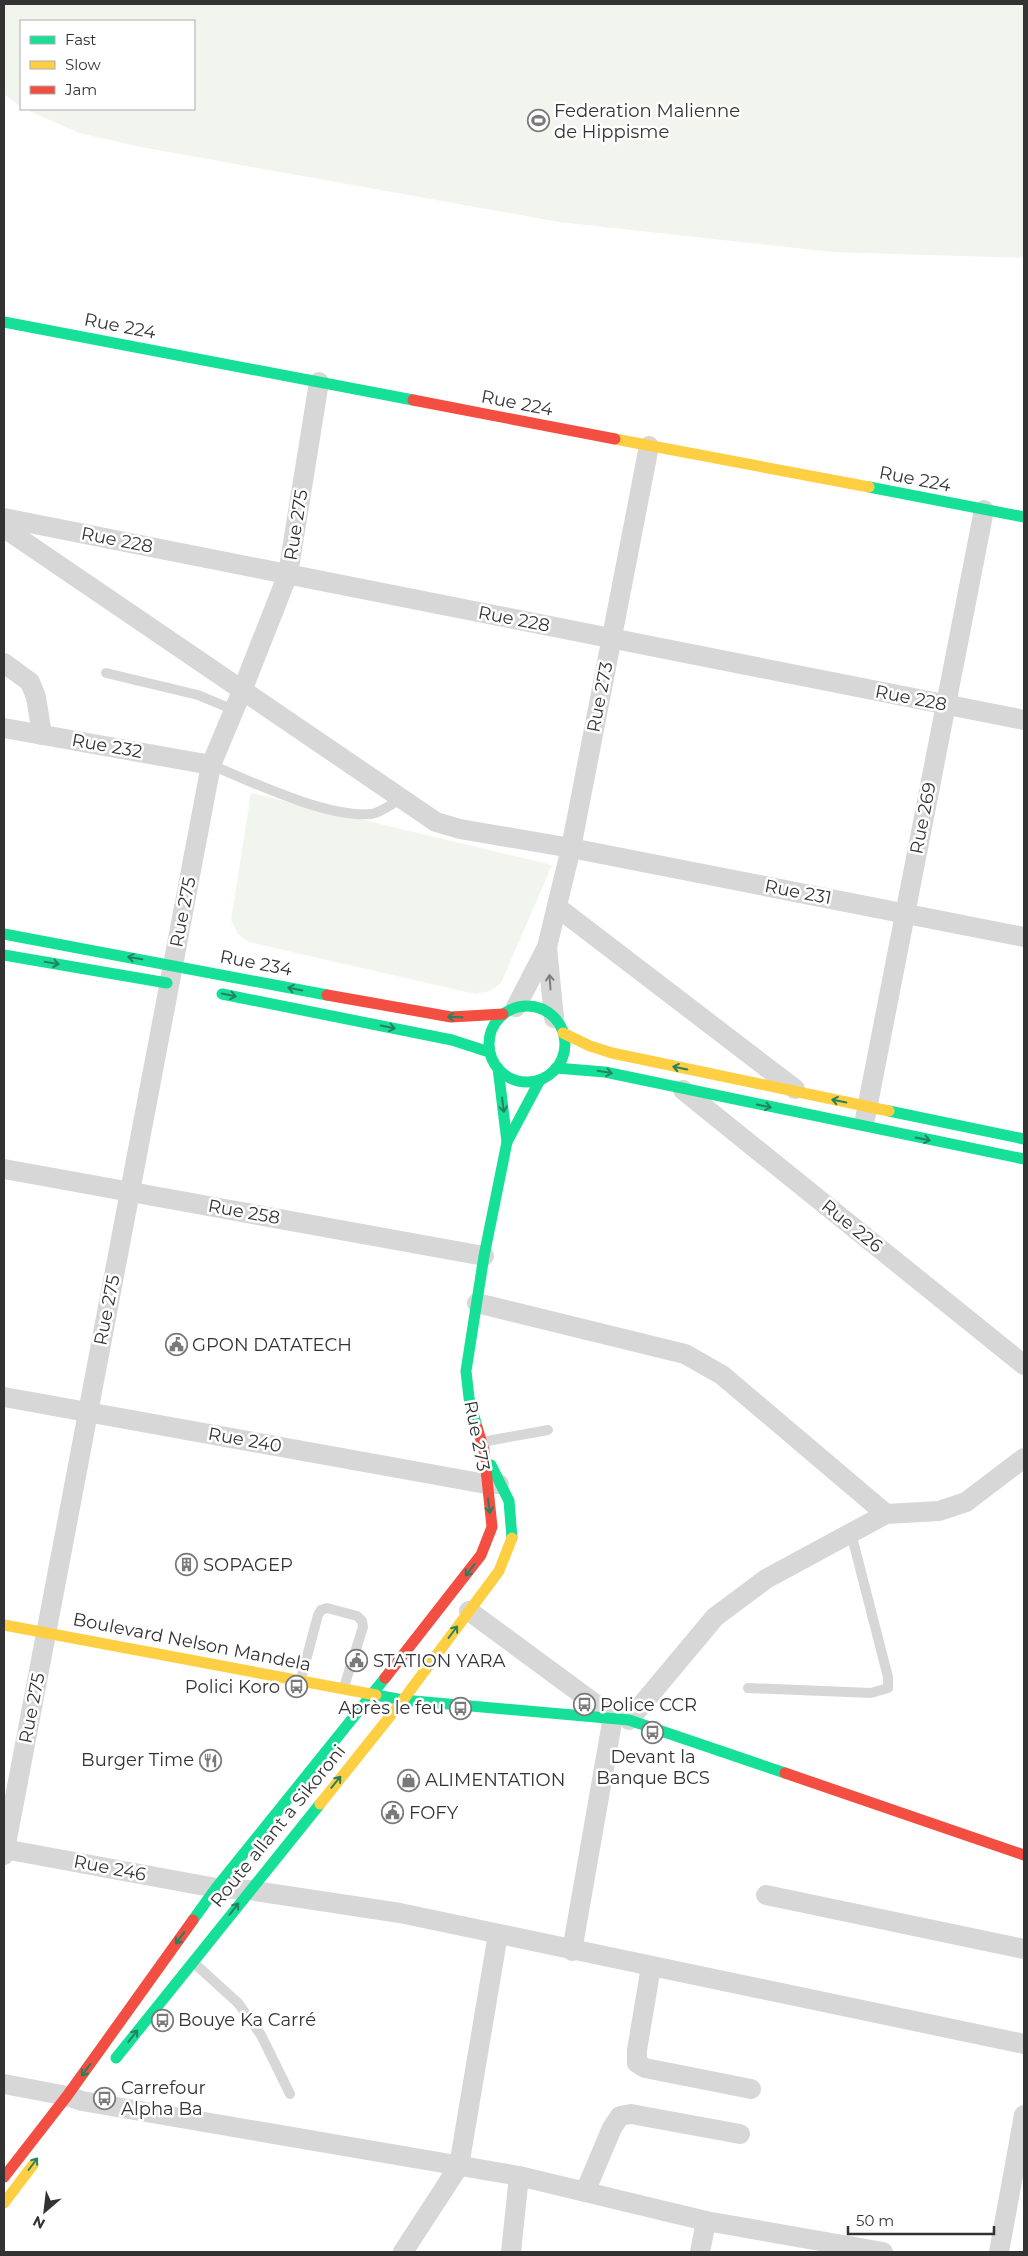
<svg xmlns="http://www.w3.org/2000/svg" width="1028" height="2256" font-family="Montserrat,sans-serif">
  <rect width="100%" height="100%" fill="#fff"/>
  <g fill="#f1f5ed">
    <path d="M4,4H1024V258L832,252L559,222L141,147L79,133L25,109H194V21H21V107L4,94Z"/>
    <path d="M251,793L552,865L501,983L490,991L475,994L249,942L238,934L231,920Z"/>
  </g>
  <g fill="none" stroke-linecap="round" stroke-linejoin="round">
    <g stroke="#d7d7d7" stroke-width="10">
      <path d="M106,673L198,695L234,710"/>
      <path d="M211,765C252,782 327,818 371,814C381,813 393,803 402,798"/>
      <path d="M482,1442L548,1430"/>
      <path d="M301,1679L318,1615L321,1610L327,1608L357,1616L362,1621L363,1627L344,1687"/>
      <path d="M748,1688L871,1693L888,1688V1677L851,1533"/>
      <path d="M193,1962L238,2003L261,2035L290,2094"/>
    </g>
    <g stroke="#d7d7d7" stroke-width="20">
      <path d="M4,518L1024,720"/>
      <path d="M4,528L436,822L460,829L571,848L1024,937"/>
      <path d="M4,663L30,682L36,697L42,735"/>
      <path d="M4,728L211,765"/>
      <path d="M557,907L795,1089"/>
      <path d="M547,947L554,1018"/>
      <path d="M516,1007L547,947L571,848L649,446"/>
      <path d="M683,1090L1024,1365"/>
      <path d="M865,1119L984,510"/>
      <path d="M4,1169L484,1256"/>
      <path d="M477,1303L685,1354L722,1375L886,1514"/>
      <path d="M4,1397L486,1484H499"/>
      <path d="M469,1611L613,1717L572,1951"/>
      <path d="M629,1720L715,1617L766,1579L886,1514L939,1511L966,1502L1024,1458"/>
      <path d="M4,1849L216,1888L249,1890L400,1913L1024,2044"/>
      <path d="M4,1855L211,765L242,691L288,574L319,382"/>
      <path d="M766,1895L1024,1949"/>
      <path d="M651,1967L637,2050V2063L645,2068L751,2089"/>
      <path d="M4,2084L67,2096L82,2101L519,2176L706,2221L883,2252"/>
      <path d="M585,2192L612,2128L620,2116L631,2114L740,2134"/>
      <path d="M403,2252L459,2166L498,1934"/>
      <path d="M511,2252L519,2176"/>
      <path d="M700,2252L706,2221"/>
      <path d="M999,2252L1024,2115"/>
    </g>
    <g stroke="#16e098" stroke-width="11">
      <path d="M4,322L413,400"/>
      <path d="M869,487L1024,517"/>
      <path d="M4,934L327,995"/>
      <path d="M4,955L167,983"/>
      <path d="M222,994L452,1040L489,1052"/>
      <circle cx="527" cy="1044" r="38"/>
      <path d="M498,1068L507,1142"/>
      <path d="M556,1068L605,1072L1024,1159"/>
      <path d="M889,1111L1024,1139"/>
      <path d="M477,1427L469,1398L466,1371L484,1256L507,1142L540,1080"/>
      <path d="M491,1465L509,1501L512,1538"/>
      <path d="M376,1695L403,1700L629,1720L785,1773"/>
      <path d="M193,1920L216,1888L385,1678"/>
      <path d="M116,2058L320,1804"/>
    </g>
    <g stroke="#ffcf43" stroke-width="11">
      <path d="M615,439L869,487"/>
      <path d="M563,1033L590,1046L612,1053L889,1111"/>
      <path d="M4,1625L376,1695"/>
      <path d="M320,1804L403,1700L499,1571L512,1538"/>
      <path d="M4,2203L33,2165"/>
    </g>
    <g stroke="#f24e42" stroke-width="11">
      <path d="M413,400L615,439"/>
      <path d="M327,995L451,1017L503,1014"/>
      <path d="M385,1678L481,1555L492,1527L484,1450L477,1427"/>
      <path d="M785,1773L1024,1855"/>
      <path d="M4,2177L67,2096L193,1920"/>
    </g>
  </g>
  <defs><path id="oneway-shaft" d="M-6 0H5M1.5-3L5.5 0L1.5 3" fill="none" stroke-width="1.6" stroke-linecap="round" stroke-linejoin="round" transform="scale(1.25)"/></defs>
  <g stroke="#268160">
    <use href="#oneway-shaft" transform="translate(135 958) rotate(-170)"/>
    <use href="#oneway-shaft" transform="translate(52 963) rotate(9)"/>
    <use href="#oneway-shaft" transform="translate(295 989) rotate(-169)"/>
    <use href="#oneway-shaft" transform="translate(229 995) rotate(11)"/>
    <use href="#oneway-shaft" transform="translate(455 1017) rotate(-178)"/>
    <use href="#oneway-shaft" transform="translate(388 1027) rotate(11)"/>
    <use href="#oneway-shaft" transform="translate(680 1068) rotate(-168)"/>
    <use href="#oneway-shaft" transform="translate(605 1072) rotate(10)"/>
    <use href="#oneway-shaft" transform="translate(839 1101) rotate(-168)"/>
    <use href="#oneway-shaft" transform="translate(503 1105) rotate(83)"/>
    <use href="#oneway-shaft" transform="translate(764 1106) rotate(12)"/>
    <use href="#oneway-shaft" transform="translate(923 1139) rotate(11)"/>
    <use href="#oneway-shaft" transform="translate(489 1506) rotate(82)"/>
    <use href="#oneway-shaft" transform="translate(470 1570) rotate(128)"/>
    <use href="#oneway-shaft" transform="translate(453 1632) rotate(-53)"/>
    <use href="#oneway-shaft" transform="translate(336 1782) rotate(-51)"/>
    <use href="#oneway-shaft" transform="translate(234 1909) rotate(-52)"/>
    <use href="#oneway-shaft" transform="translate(180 1938) rotate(126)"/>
    <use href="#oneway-shaft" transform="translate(133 2036) rotate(-52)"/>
    <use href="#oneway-shaft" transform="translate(86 2070) rotate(126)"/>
    <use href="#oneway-shaft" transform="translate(33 2164) rotate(-53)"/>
  </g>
  <use stroke="#7d7d7d" href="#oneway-shaft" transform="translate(550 982) rotate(-94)"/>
  <defs>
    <symbol id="stadium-ring" viewBox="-11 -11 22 22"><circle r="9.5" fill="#fff" stroke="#7a7a7a" stroke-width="1.5"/><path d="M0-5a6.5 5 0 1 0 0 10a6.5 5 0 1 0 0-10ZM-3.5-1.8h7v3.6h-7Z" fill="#7a7a7a"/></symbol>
    <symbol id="civic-ring" viewBox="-11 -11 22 22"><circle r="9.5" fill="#fff" stroke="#7a7a7a" stroke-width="1.5"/><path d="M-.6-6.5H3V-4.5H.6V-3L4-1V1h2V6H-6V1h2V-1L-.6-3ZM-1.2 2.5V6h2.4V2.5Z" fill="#7a7a7a"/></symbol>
    <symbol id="building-ring" viewBox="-11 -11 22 22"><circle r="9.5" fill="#fff" stroke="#7a7a7a" stroke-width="1.5"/><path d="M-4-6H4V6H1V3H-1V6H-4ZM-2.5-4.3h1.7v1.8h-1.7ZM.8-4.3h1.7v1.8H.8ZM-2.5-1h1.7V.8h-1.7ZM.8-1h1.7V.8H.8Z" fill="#7a7a7a"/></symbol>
    <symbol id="bus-ring" viewBox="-11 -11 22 22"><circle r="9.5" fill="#fff" stroke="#7a7a7a" stroke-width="1.5"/><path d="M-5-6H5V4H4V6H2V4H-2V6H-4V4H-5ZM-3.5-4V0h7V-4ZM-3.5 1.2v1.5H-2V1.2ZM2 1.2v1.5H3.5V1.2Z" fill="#7a7a7a"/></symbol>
    <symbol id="restaurant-ring" viewBox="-11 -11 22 22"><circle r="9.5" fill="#fff" stroke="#7a7a7a" stroke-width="1.5"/><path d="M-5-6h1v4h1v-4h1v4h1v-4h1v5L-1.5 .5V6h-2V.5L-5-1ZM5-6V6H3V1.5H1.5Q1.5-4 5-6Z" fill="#7a7a7a"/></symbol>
    <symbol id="shop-ring" viewBox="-11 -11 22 22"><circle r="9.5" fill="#fff" stroke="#7a7a7a" stroke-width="1.5"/><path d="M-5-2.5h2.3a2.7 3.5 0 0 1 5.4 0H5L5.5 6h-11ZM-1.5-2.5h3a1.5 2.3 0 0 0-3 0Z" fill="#7a7a7a"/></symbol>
  </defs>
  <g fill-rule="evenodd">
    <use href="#stadium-ring" x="526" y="108" width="25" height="25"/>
    <use href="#civic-ring" x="164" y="1332" width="25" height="25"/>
    <use href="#building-ring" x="174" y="1552" width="25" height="25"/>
    <use href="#civic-ring" x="344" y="1648" width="25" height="25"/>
    <use href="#bus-ring" x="284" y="1674" width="25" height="25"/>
    <use href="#bus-ring" x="572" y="1692" width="25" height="25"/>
    <use href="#bus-ring" x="448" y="1696" width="25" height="25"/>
    <use href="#bus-ring" x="640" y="1720" width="25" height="25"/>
    <use href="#restaurant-ring" x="198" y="1748" width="25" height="25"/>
    <use href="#shop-ring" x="396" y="1768" width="25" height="25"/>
    <use href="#civic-ring" x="380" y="1800" width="25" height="25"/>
    <use href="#bus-ring" x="150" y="2008" width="25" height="25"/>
    <use href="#bus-ring" x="92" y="2086" width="25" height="25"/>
  </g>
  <g text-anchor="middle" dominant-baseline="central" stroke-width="5" stroke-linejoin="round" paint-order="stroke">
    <g font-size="18" fill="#333" stroke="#fff" text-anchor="start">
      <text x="554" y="111">Federation Malienne<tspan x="554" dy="21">de Hippisme</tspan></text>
      <text x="192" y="1345">GPON DATATECH</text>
      <text x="203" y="1565">SOPAGEP</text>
      <text x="373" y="1661">STATION YARA</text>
      <text x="280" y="1687" text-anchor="end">Polici Koro</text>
      <text x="600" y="1705">Police CCR</text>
      <text x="444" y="1708" text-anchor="end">Après le feu</text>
      <text x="653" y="1757" text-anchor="middle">Devant la<tspan x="653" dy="21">Banque BCS</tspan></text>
      <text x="194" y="1760" text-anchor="end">Burger Time</text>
      <text x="425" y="1780">ALIMENTATION</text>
      <text x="409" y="1813">FOFY</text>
      <text x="178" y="2020">Bouye Ka Carré</text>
      <text x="121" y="2088">Carrefour<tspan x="121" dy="21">Alpha Ba</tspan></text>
    </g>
    <g font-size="18" fill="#333" stroke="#fff">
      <text transform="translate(120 326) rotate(11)">Rue 224</text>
      <text transform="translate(517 403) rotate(11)">Rue 224</text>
      <text transform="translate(915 479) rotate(11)">Rue 224</text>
      <text transform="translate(296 525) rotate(-81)">Rue 275</text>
      <text transform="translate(117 540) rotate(11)">Rue 228</text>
      <text transform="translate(514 619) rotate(11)">Rue 228</text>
      <text transform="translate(600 697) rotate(-79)">Rue 273</text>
      <text transform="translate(911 698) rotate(11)">Rue 228</text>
      <text transform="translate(107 746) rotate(10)">Rue 232</text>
      <text transform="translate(923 818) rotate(-79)">Rue 269</text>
      <text transform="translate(798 892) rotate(11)">Rue 231</text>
      <text transform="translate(183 912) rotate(-79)">Rue 275</text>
      <text transform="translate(256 963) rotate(11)">Rue 234</text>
      <text transform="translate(244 1212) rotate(10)">Rue 258</text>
      <text transform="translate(852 1226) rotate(39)">Rue 226</text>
      <text transform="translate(107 1310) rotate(-79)">Rue 275</text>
      <text transform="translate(477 1436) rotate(79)">Rue 273</text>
      <text transform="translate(245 1440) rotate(10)">Rue 240</text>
      <text transform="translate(192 1642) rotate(11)">Boulevard Nelson Mandela</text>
      <text transform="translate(32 1708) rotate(-79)">Rue 275</text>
      <text transform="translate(278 1826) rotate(-51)">Route allant a Sikoroni</text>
      <text transform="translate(110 1868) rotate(11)">Rue 246</text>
    </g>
  </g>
  <rect width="1028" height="2256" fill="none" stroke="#333333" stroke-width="10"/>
  <rect x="20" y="20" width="175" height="90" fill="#ffffff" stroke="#adadad"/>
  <rect x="30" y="36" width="25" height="8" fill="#16e098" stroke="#adadad"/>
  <text x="65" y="45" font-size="15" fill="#333333">Fast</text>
  <rect x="30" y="61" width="25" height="8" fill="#ffcf43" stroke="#adadad"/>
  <text x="65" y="70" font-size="15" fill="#333333">Slow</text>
  <rect x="30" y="86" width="25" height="8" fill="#f24e42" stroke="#adadad"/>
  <text x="65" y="95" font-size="15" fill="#333333">Jam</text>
  <g transform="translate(45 2211) rotate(208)" stroke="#ffffff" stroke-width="4" paint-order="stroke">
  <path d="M0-4L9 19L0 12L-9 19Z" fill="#333333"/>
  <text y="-8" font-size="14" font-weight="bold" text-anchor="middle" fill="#333333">N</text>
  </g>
  <path d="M848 2226v8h146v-8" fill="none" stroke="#333333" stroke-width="2.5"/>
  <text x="856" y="2226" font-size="15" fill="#333333" stroke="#ffffff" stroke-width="4" paint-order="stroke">50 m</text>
</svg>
